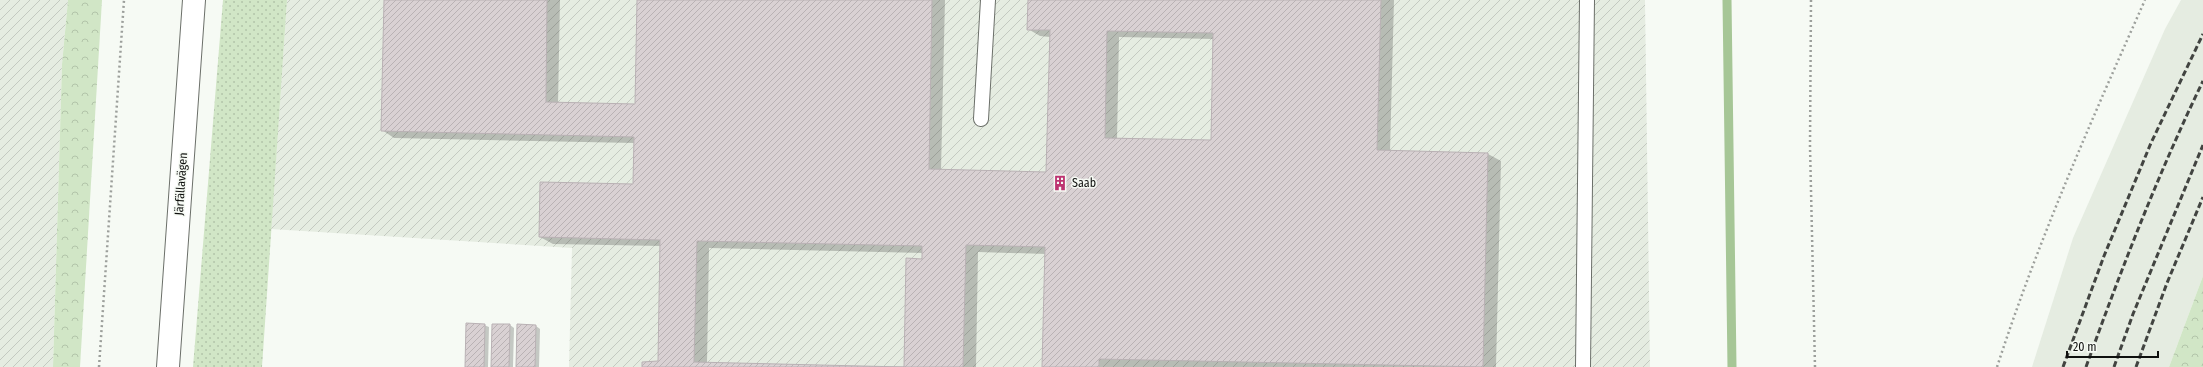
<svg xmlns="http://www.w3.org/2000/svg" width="2203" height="367" font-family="'Fira Sans Condensed',sans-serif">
  <defs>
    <pattern id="industrial-furrows" width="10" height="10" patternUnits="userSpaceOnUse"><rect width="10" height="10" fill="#e5ece1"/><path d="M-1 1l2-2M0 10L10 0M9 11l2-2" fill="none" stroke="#c3c9c0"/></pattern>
    <pattern id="grass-dots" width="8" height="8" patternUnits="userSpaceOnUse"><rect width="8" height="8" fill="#d1e6c6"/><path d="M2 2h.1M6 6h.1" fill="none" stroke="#b2c4a9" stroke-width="1.8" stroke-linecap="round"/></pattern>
    <pattern id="forest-crowns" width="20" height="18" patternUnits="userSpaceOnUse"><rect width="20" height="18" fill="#d1e6c6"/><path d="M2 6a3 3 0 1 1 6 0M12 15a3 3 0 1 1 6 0" fill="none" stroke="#b2c4a9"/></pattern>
    <pattern id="building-hatch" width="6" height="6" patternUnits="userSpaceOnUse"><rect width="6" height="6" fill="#d9d1d3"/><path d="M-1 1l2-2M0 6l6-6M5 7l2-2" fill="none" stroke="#b9b2b4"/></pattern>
  </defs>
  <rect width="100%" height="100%" fill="#f6faf4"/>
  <path fill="#e5ece1" d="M2181,0H2203V276L2169,367H2032L2073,238L2165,29Z"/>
  <g fill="url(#industrial-furrows)">
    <path d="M0,0H68L62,64L53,367H0Z"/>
    <path d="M287,0H1645L1650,367H569L572,248L271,229Z"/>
  </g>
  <path fill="url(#grass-dots)" d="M223,0H287L262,367H193Z"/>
  <g fill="url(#forest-crowns)">
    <path d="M68,0H102L80,367H53L62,64Z"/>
    <path d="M2203,276V367H2169Z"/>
  </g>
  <g fill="#0003" fill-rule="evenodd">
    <path d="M385,0H560L558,104L636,105L638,0H945L941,171L1047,173L1050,37L1040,36L1028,29L1051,0H1394L1390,152L1488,154L1501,161L1496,367H1043L1046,254L978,252L976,367H905L923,253L709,248L707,364L860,367H643L659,362L661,246L553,244L540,237L634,185V143L394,138L382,130ZM1119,37L1214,39L1212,141L1117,140Z"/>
    <path d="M484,325L489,327L488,367H466Z"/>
    <path d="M510,325L514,328L513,367H492Z"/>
    <path d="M536,326L540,329L539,367H517Z"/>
  </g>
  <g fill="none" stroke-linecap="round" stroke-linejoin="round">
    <path stroke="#a6c696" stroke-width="9" d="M1727,0L1732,367"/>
  </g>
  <g fill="url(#building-hatch)" stroke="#b9b1b4" fill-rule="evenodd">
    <path d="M384,0H547L546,102L635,104L637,0H932L929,169L1046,172L1050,30H1027L1028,0H1381L1377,150L1488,153L1483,367L1099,359V367H1042L1045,247L966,245L963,367H642V362L658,361L660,240L539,237L540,182L633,184L634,137L381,131ZM1107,31L1213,33L1211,140L1105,138ZM697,241L922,246V259L906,258L904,367L694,362Z"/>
    <path d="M466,323L485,324L484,367H465Z"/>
    <path d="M492,324H510L509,367H491Z"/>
    <path d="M517,324L536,325L535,367H516Z"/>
  </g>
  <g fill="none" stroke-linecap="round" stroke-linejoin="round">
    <defs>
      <g id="lane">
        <path d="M981,119L988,0"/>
        <path d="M1583,367L1587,0"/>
      </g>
      <path id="secondary" d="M168,367L194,0"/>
    </defs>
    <use href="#lane" stroke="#6b6f69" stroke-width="16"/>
    <use href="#secondary" stroke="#6b6f69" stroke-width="24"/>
    <g stroke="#9c9f9b" stroke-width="2.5" stroke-dasharray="2 3" stroke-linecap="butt">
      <path d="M1811,0L1810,146L1815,367"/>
      <path d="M99,367L124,0"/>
      <path d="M1997,367C2038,241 2091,121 2145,0"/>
    </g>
    <use href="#lane" stroke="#fff" stroke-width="14"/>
    <use href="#secondary" stroke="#fff" stroke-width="22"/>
    <g stroke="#424441" stroke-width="3" stroke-dasharray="6 3" stroke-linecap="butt">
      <path d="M2063,367L2104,256L2151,143L2203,34"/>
      <path d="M2086,367C2121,270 2158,174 2203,81"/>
      <path d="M2114,367L2133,314L2203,145"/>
      <path d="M2136,367L2167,283L2203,197"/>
    </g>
  </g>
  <defs>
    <symbol id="building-bare" viewBox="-9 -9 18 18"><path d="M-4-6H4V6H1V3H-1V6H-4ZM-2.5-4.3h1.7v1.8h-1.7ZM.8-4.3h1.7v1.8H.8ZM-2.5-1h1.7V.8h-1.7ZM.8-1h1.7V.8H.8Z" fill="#bd3472" stroke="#f6faf4" stroke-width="2.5" paint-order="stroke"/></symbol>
  </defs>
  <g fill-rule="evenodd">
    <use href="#building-bare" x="1049" y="172" width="22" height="22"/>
  </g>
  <g text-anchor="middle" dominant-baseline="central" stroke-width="3" stroke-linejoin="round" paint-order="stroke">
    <g font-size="12" fill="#0f100e" stroke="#f6faf4" text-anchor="start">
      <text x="1072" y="183">Saab</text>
    </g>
    <g font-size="12" fill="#0f100e" stroke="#f6faf4">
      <text transform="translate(181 184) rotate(-86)">Järfällavägen</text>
    </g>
  </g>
  <path d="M2067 351v6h91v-6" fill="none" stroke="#0f100e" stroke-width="2"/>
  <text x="2073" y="351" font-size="12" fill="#0f100e" stroke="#f6faf4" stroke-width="3" paint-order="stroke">20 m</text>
</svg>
